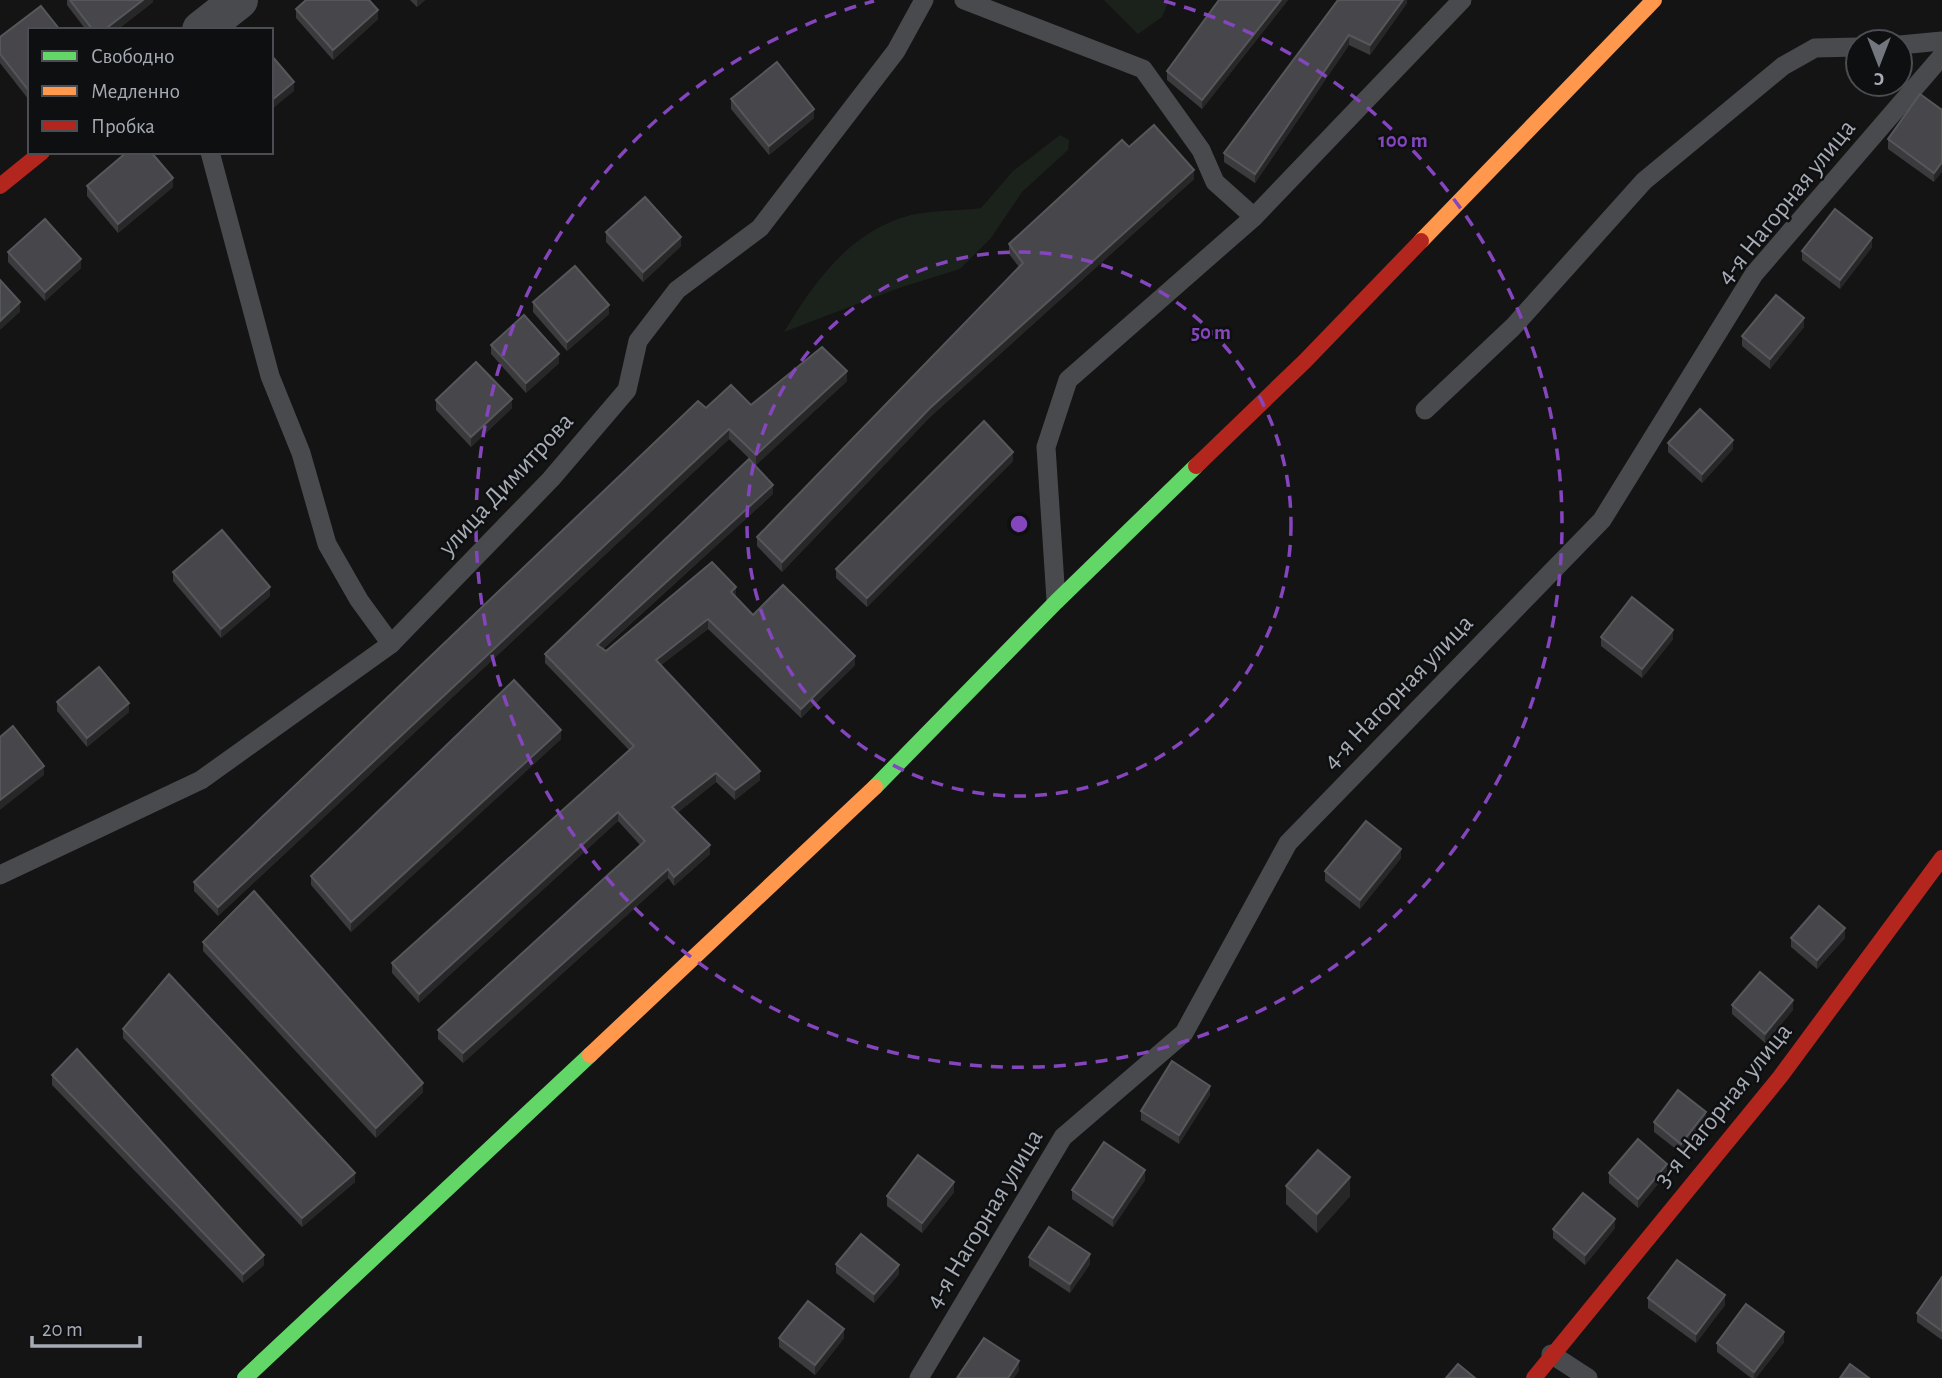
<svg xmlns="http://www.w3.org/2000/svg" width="1942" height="1378" font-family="'Alegreya Sans',sans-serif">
  <rect width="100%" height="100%" fill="#141414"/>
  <g fill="#1b211b">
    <path d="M1104,0H1169L1162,17L1138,34Z"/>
    <path d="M1060,135L1069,140L1068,150L1022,192L991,238L960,269L899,288L784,332C814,282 851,230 911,215C933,210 958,211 981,208L1013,171Z"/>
  </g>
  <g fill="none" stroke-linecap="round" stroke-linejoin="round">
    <g stroke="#494a4d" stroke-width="19">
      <path d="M964,0L1143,69L1201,150L1215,182L1254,217L1462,0"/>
      <path d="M1900,45L1942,41"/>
      <path d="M210,152L270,376L301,453L327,544L359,600L391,644"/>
      <path d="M1425,410L1513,327L1644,181L1783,66L1815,48L1858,47"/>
      <path d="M1056,600L1046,447L1068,380L1254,217"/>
      <path d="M0,875L201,780L391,644L551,479L627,390L638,341L677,290L760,228L896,51L924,0"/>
      <path d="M1551,1354L1588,1378"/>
      <path d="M919,1378L1063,1137L1184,1033L1288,843L1602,520L1754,274L1942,56"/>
    </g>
    <path stroke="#494a4d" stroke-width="38" d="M201,30L239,0"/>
    <g stroke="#63d668" stroke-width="16">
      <path d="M875,787L1056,602L1196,466"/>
      <path d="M245,1378L590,1055"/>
    </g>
    <g stroke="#ff974d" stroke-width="16">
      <path d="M1421,241L1654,0"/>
      <path d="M590,1055L875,787"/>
    </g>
    <g stroke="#b3261e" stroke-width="16">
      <path d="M0,186L42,152"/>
      <path d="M1196,466L1305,361L1421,241"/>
      <path d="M1534,1378L1780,1077L1942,858"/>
    </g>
  </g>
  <g fill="#3b3b3e">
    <path d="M67,0H153V2L117,30H86L67,5Z"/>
    <path d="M410,0H425L417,7Z"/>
    <path d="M1219,0H1288L1202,109L1167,80V71Z"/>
    <path d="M1338,0H1407V3L1370,55L1349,45L1255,183L1224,162V153Z"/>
    <path d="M296,9L378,19L333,60L296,18Z"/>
    <path d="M30,30V99L29,100L0,63V37Z"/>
    <path d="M731,99L814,118L769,155L731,109Z"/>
    <path d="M1942,110L1934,182L1888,149V139Z"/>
    <path d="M1129,147L1194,179L930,417L782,572L757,546V537L1019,267L1009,254V244Z"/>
    <path d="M87,186L173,187L118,233L87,196Z"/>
    <path d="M606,232L681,246L643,282L606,242Z"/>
    <path d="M1872,247L1840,289L1802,260V251Z"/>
    <path d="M8,252L81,268L45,301L8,262Z"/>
    <path d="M533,302L609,314L567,351L533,312Z"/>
    <path d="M1804,327L1770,369L1742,346V336Z"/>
    <path d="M491,345L559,363L526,393L491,354Z"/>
    <path d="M847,381L756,465L729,439L218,916L194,891V882L706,408L751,405Z"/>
    <path d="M436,400L512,408L471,447L436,410Z"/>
    <path d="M1668,443L1733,449L1702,483L1668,452Z"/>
    <path d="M1013,461L867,607L836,578V569Z"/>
    <path d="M773,494L603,649L606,651L736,596V597L753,615L855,665L801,718L708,629L661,665L760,780L735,800L716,782L677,813L710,854L674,886L668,878L463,1063L438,1039V1030L640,845L618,821L419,1003L392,973V963L629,750L545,663V654Z"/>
    <path d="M173,572L270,596L221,638L173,581Z"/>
    <path d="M1601,637L1673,639L1642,678L1601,646Z"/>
    <path d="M57,702L129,712L87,747L57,711Z"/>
    <path d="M561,739L351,932L311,885V876Z"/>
    <path d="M1401,858L1360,909L1325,881V871Z"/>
    <path d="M1791,938H1845L1817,969L1791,947Z"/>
    <path d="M203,942L423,1092L376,1138L203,951Z"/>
    <path d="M1732,1005L1793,1010L1765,1043L1732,1014Z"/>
    <path d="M123,1029L355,1182L302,1227L123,1038Z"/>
    <path d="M52,1075L264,1265L243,1283L52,1085Z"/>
    <path d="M1210,1095L1179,1144L1141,1120V1111Z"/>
    <path d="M1706,1121L1681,1153L1654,1132V1122Z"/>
    <path d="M1609,1173H1667L1638,1208L1609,1183Z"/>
    <path d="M1145,1180L1113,1227L1072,1199V1190Z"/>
    <path d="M1286,1186L1350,1196L1317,1233L1286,1204Z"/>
    <path d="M954,1192L922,1233L887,1206V1196Z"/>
    <path d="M1615,1228L1585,1265L1553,1238V1229Z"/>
    <path d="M1029,1257L1090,1264L1070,1293L1029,1266Z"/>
    <path d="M836,1264L899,1274L874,1303L836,1273Z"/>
    <path d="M1942,1277V1340L1917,1322V1313Z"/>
    <path d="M1648,1298L1725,1305L1696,1343L1648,1308Z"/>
    <path d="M779,1338H844L815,1375L779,1347Z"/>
    <path d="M1784,1342L1756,1378H1751L1717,1352V1343Z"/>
  </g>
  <g fill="#272728">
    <path d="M143,0H153V2L117,30H104Z"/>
    <path d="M417,0H425L417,7Z"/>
    <path d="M1281,0H1288L1202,109V100Z"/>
    <path d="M1403,0H1407V3L1370,55V45Z"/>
    <path d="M378,10V19L333,60V50Z"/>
    <path d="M1349,35V45L1255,183V174Z"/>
    <path d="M294,82V91L271,110V101Z"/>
    <path d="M814,109V118L769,155V146Z"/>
    <path d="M1942,162V172L1934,182V173Z"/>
    <path d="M1194,170V179L930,417L782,572V562L930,408Z"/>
    <path d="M173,178V187L118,233V224Z"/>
    <path d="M681,237V246L643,282V272Z"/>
    <path d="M1872,238V247L1840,289V280Z"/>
    <path d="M81,259V268L45,301V292Z"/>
    <path d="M20,302V312L0,330V321Z"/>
    <path d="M609,305V314L567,351V342Z"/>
    <path d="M1804,318V327L1770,369V359Z"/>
    <path d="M559,354V363L526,393V383Z"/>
    <path d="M847,371V381L756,465V455Z"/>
    <path d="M512,399V408L471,447V437Z"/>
    <path d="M729,429V439L218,916V907Z"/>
    <path d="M1733,440V449L1702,483V474Z"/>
    <path d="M1013,452V461L867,607V598Z"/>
    <path d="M773,485V494L597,654V645Z"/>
    <path d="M270,587V596L221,638V629Z"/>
    <path d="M736,587V596L731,601V592Z"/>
    <path d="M708,619V629L656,669V660Z"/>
    <path d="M1673,630V639L1642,678V669Z"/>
    <path d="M855,656V665L801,718V709Z"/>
    <path d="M129,703V712L87,747V738Z"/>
    <path d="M561,730V739L351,932V922Z"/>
    <path d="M44,766V775L0,810V800Z"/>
    <path d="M760,771V780L735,800V790Z"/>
    <path d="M716,773V782L672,817V807Z"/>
    <path d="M618,812V821L419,1003V994Z"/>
    <path d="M710,845V854L674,886V877Z"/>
    <path d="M1401,849V858L1360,909V900Z"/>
    <path d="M668,869V878L463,1063V1053Z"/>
    <path d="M1845,928V938L1817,969V960Z"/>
    <path d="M1793,1000V1010L1765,1043V1034Z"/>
    <path d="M423,1083V1092L376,1138V1128Z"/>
    <path d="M1210,1086V1095L1179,1144V1135Z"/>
    <path d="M1706,1112V1121L1681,1153V1144Z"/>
    <path d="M1667,1164V1173L1638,1208V1199Z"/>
    <path d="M1145,1170V1180L1113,1227V1218Z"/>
    <path d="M355,1173V1182L302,1227V1218Z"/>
    <path d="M1350,1177V1196L1317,1233V1214Z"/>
    <path d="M954,1182V1192L922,1233V1223Z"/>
    <path d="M1615,1219V1228L1585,1265V1255Z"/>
    <path d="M1090,1254V1264L1070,1293V1284Z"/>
    <path d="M264,1255V1265L243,1283V1274Z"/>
    <path d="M899,1265V1274L874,1303V1294Z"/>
    <path d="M1725,1295V1305L1696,1343V1334Z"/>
    <path d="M844,1329V1338L815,1375V1365Z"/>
    <path d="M1784,1332V1342L1756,1378H1754V1372Z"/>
    <path d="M1019,1361V1371L1014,1378H1008Z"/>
  </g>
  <g fill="#47474b" stroke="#56575b" stroke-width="2">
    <path d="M70,0H143L104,30H93Z"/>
    <path d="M306,0H369L378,10L333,50L296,9Z"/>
    <path d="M1219,0H1281L1202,100L1167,71Z"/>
    <path d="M1338,0H1403L1370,45L1349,35L1255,174L1224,153Z"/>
    <path d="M41,6L60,30H30V90L29,91L0,54V37Z"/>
    <path d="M271,55L294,82L271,101Z"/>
    <path d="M777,62L814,109L769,146L731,99Z"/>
    <path d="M1920,94L1942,110V162L1934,173L1888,139Z"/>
    <path d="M1154,125L1194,170L930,408L782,562L757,537L1023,263L1009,244L1122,140L1129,147Z"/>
    <path d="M127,152H151L173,178L118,224L87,186Z"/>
    <path d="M645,197L681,237L643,272L606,232Z"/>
    <path d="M1835,209L1872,238L1840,280L1802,251Z"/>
    <path d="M45,219L81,259L45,292L8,252Z"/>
    <path d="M575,266L609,305L567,342L533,302Z"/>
    <path d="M0,280L20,302L0,321Z"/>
    <path d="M1776,295L1804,318L1770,359L1742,336Z"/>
    <path d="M524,315L559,354L526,383L491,345Z"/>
    <path d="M822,347L847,371L756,455L729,429L218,907L194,882L698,401L706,408L731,385L751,405Z"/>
    <path d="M476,362L512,399L471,437L436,400Z"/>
    <path d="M1700,409L1733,440L1702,474L1668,443Z"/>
    <path d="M984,421L1013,452L867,598L836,569Z"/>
    <path d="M749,459L773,485L597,645L606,651L712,562L736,587L731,592L753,615L783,585L855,656L801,709L708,619L656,660L760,771L735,790L716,773L672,807L710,845L674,877L668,869L463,1053L438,1030L645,841L618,812L419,994L392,963L634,746L545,654Z"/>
    <path d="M222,530L270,587L221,629L173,572Z"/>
    <path d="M1632,597L1673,630L1642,669L1601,637Z"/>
    <path d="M99,667L129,703L87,738L57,702Z"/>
    <path d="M514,680L561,730L351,922L311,876Z"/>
    <path d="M13,726L44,766L0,800V737Z"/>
    <path d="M1366,821L1401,849L1360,900L1325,871Z"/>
    <path d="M254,891L423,1083L376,1128L203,942Z"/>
    <path d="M1819,906L1845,928L1817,960L1791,938Z"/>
    <path d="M1760,972L1793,1000L1765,1034L1732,1005Z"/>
    <path d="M169,974L355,1173L302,1218L123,1029Z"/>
    <path d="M77,1049L264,1255L243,1274L52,1075Z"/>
    <path d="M1172,1061L1210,1086L1179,1135L1141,1111Z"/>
    <path d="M1678,1090L1706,1112L1681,1144L1654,1122Z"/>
    <path d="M1638,1139L1667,1164L1638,1199L1609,1173Z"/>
    <path d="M1104,1142L1145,1170L1113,1218L1072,1190Z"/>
    <path d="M1318,1150L1350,1177L1317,1214L1286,1186Z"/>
    <path d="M918,1155L954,1182L922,1223L887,1196Z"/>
    <path d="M1583,1193L1615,1219L1585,1255L1553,1229Z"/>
    <path d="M1049,1227L1090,1254L1070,1284L1029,1257Z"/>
    <path d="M861,1234L899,1265L874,1294L836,1264Z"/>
    <path d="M1677,1260L1725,1295L1696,1334L1648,1298Z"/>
    <path d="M1942,1277V1331L1917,1313Z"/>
    <path d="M808,1301L844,1329L815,1365L779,1338Z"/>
    <path d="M1746,1304L1784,1332L1754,1372L1717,1343Z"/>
    <path d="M984,1338L1019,1361L1008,1378H957Z"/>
    <path d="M1458,1364L1475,1378H1446Z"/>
    <path d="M1850,1364L1869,1378H1840Z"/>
  </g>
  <g fill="none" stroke="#8445bd" stroke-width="3.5" stroke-dasharray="12 9">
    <circle cx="1019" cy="524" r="272"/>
    <path d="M1164 1A543 543 0 1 1 874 1"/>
  </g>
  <g text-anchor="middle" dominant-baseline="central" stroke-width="5" stroke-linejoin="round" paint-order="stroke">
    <g font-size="26" fill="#a6abb5" stroke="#0e0f10">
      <text transform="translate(1786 202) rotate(-51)">4-я Нагорная улица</text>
      <text transform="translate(506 484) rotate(-47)">улица Димитрова</text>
      <text transform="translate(1398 692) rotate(-46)">4-я Нагорная улица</text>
      <text transform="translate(1723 1105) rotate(-51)">3-я Нагорная улица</text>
      <text transform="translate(984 1219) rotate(-59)">4-я Нагорная улица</text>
    </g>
  </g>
  <circle cx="1019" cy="524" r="10" fill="#8445bd" stroke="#0e0f10" stroke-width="3.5"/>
  <g font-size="21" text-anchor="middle" font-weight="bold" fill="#8445bd" stroke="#0e0f10" stroke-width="5" stroke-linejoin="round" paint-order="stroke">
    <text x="1403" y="147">100 m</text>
    <text x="1211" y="339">50 m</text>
  </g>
  <rect x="28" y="28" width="245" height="126" fill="#0e0f10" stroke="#4b4d52" stroke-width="2"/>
  <rect x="42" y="51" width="35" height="10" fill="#63d668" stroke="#4b4d52" stroke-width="2"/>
  <text x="91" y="63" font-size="21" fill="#a6abb5">Свободно</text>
  <rect x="42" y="86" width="35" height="10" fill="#ff974d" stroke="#4b4d52" stroke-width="2"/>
  <text x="91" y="98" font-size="21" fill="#a6abb5">Медленно</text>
  <rect x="42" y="121" width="35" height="10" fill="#b3261e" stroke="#4b4d52" stroke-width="2"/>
  <text x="91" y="133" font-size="21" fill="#a6abb5">Пробка</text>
  <g transform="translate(1879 63) rotate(180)"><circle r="33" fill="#0e0f10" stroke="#4b4d52" stroke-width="2"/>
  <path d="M0-5L12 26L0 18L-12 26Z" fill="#73767d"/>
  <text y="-10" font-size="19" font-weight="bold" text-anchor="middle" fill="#a6abb5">С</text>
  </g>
  <path d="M32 1336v10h108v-10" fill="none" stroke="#a6abb5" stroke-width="3.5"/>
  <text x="42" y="1336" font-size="21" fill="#a6abb5" stroke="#0e0f10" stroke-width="5" paint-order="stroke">20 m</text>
</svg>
